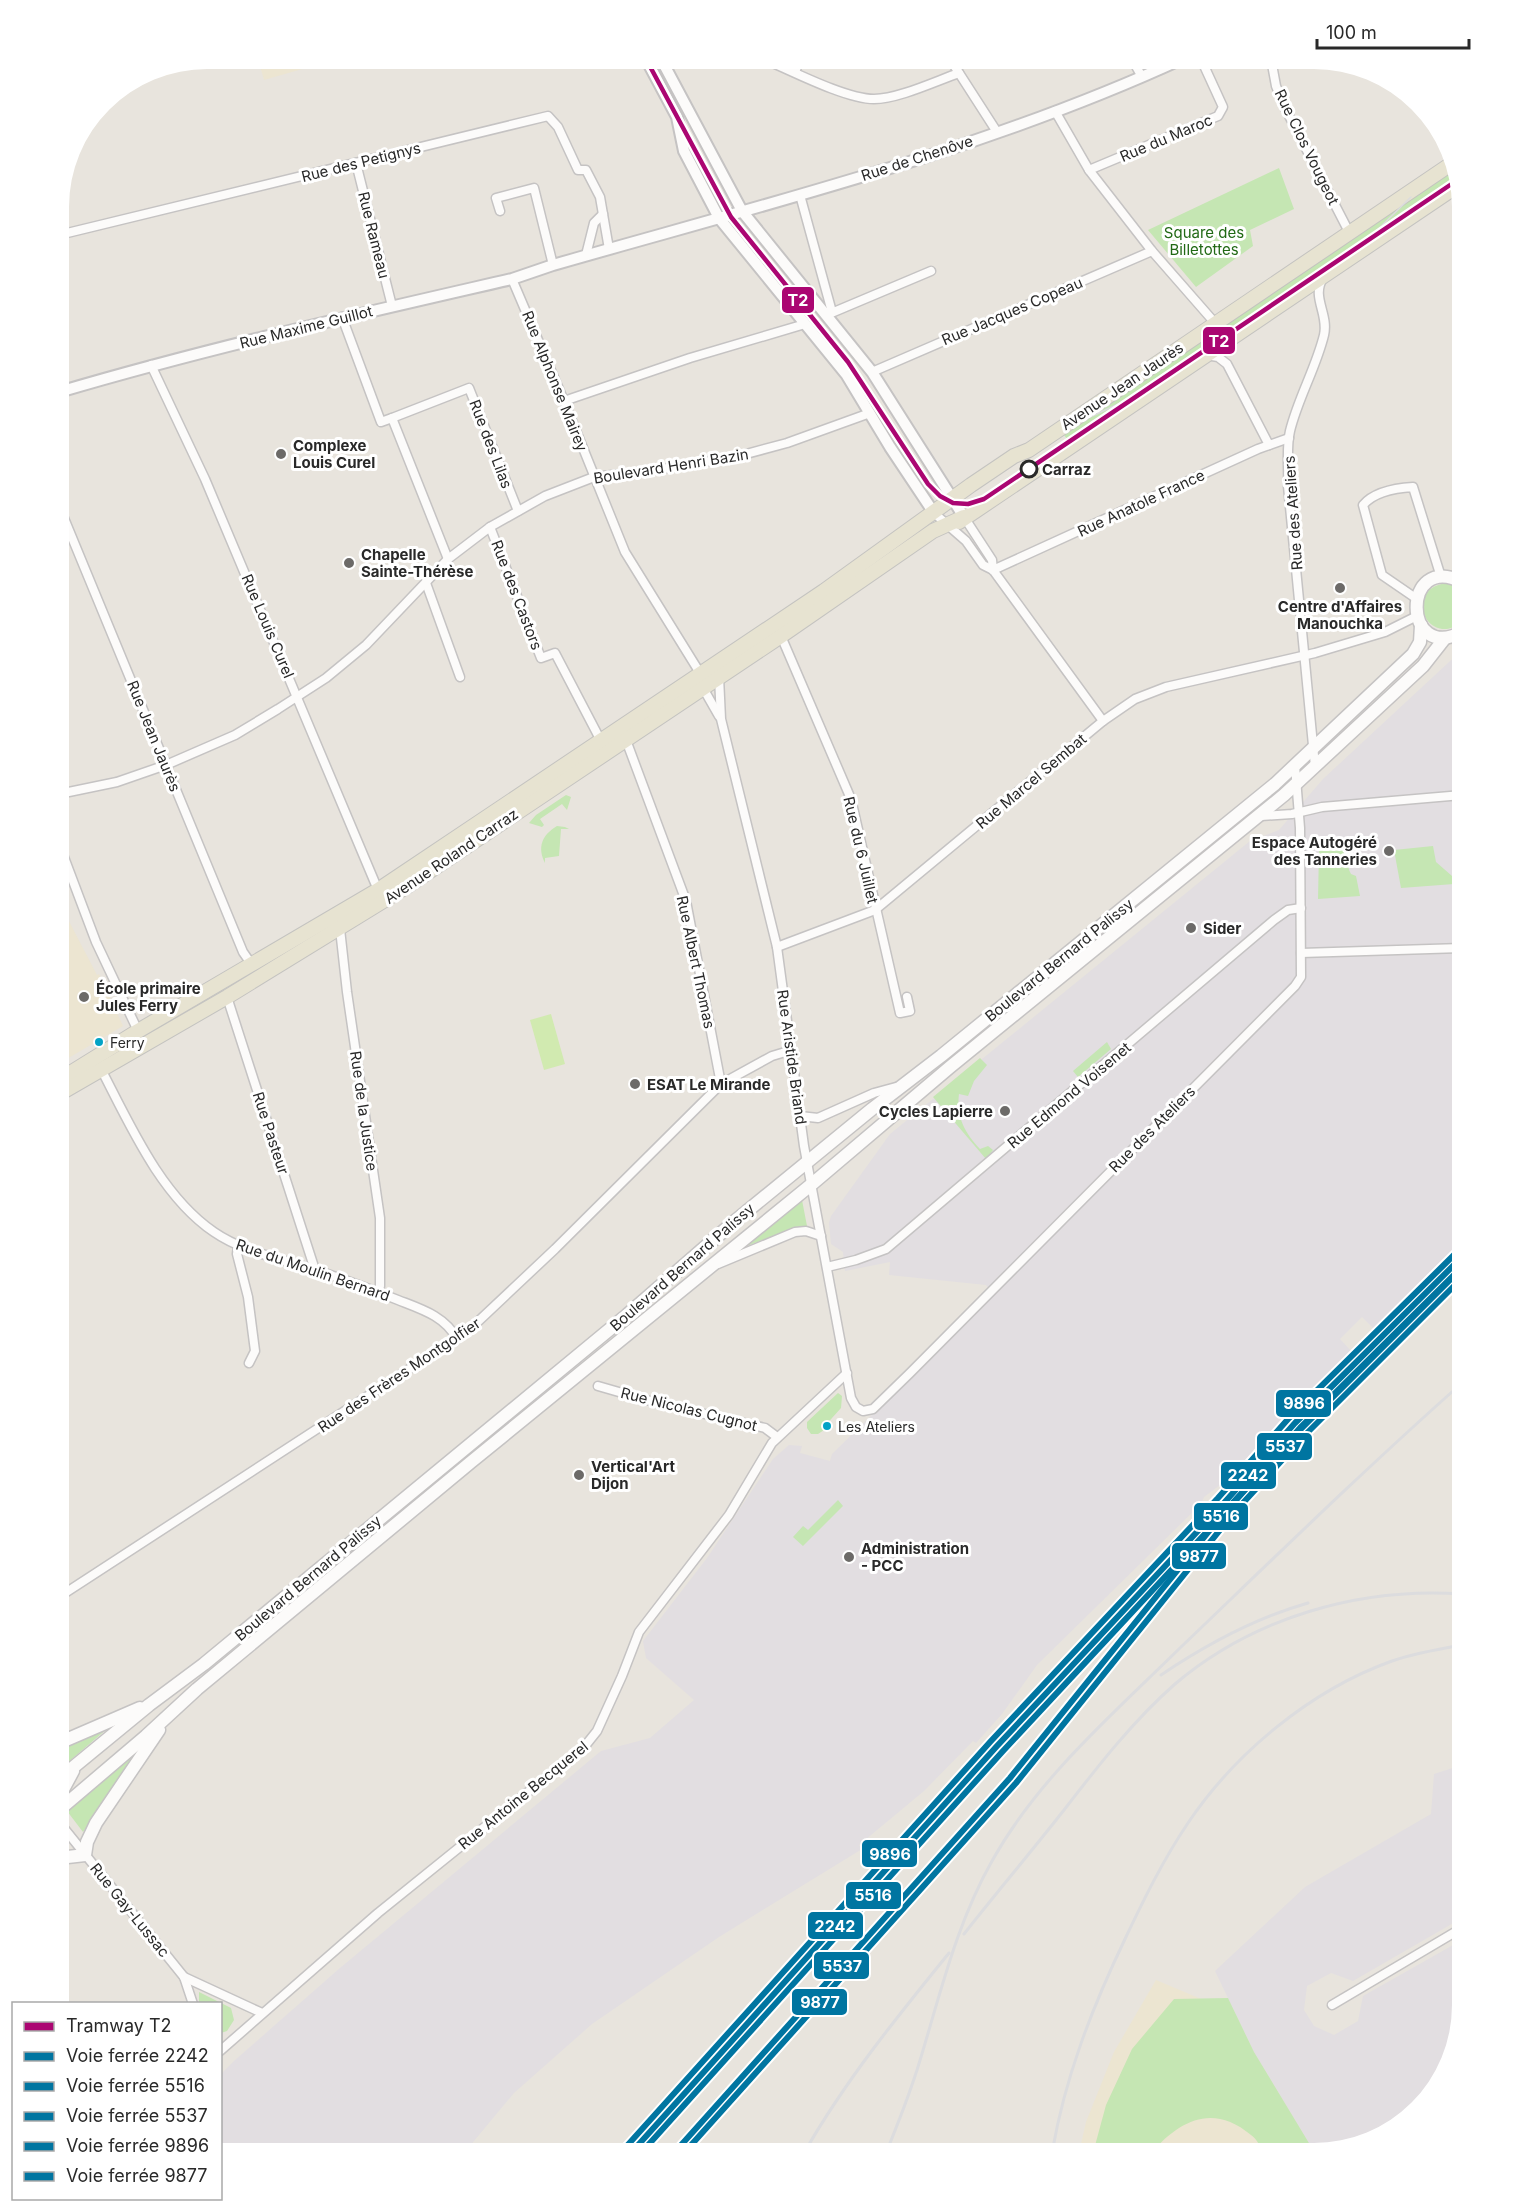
<svg xmlns="http://www.w3.org/2000/svg" width="1521" height="2212" font-family="Inter,sans-serif">
  <rect width="100%" height="100%" fill="#e8e4dd"/>
  <g fill="#e2dee1">
    <path d="M1462,650V1242L1375,1330L1362,1317L1340,1339L1353,1353L1220,1485L1204,1497L1201,1504L1037,1665L1002,1714L976,1743L973,1741L924,1791L859,1845L862,1849L719,1937L592,2024L514,2093L464,2153H221V2074L234,2061L340,1968L601,1751L650,1738L694,1700L646,1658L643,1641L707,1558L773,1459L789,1445L802,1446L800,1453L830,1461L832,1454L994,1295L986,1285L889,1275L890,1262L845,1271L843,1252L831,1244L829,1223L831,1216L890,1134L1250,841L1279,830L1323,779Z"/>
    <path d="M1462,1765V1918L1353,1981L1331,1973L1307,1986L1304,2010L1314,2026L1334,2035L1358,2021L1363,1996L1462,1940V2005L1442,2079L1388,2134L1315,2153L1254,2052L1215,1971L1305,1887L1431,1814L1434,1774Z"/>
  </g>
  <g fill="#ece5d1">
    <path d="M207,59H212L165,76L163,69Z"/>
    <path d="M258,59H337L264,80Z"/>
    <path d="M59,902L97,975L99,974L123,1026L60,1063Z"/>
    <path d="M1156,1980L1213,2004L1303,2153H1079L1086,2122L1114,2052Z"/>
  </g>
  <g fill="#c5e6b3">
    <path d="M1279,168L1294,209L1250,230L1253,246L1196,287L1148,230Z"/>
    <path d="M1452,168L1456,183L1070,443L1061,431Z"/>
    <path d="M1446,583L1453,584L1462,591V622C1428,649 1401,590 1446,583Z"/>
    <path d="M566,795L571,797L567,810L562,804L540,819L544,825L542,827L529,823L536,815Z"/>
    <path d="M557,826L565,827L569,829H561L559,856L545,858V863C537,847 542,835 557,826Z"/>
    <path d="M1433,846L1436,862L1452,876L1454,884L1401,888L1394,850Z"/>
    <path d="M1351,849C1348,858 1346,865 1351,874L1356,876L1360,896L1318,899L1319,850Z"/>
    <path d="M1107,1042L1111,1049L1078,1077L1073,1071Z"/>
    <path d="M980,1058L987,1065L974,1081L968,1096L959,1094C956,1117 965,1133 980,1149L988,1146L993,1150L986,1159L933,1097Z"/>
    <path d="M802,1200L807,1226L781,1233L744,1247Z"/>
    <path d="M838,1393L842,1396L841,1408L823,1428L824,1430L818,1434H811L807,1428V1422Z"/>
    <path d="M838,1500L843,1506L803,1546L793,1537L803,1526L808,1530Z"/>
    <path d="M115,1722L59,1770V1747Z"/>
    <path d="M145,1745L83,1832L67,1811Z"/>
    <path d="M199,1992L231,2008L234,2020L227,2031L221,2033L220,2004L199,2003Z"/>
    <path d="M1228,1998L1254,2052L1315,2153H1265C1261,2148 1257,2139 1251,2135C1213,2103 1180,2120 1151,2153H1093L1106,2105L1132,2049L1174,1999Z"/>
  </g>
  <path fill="#d1eab0" d="M551,1014L565,1064L544,1070L530,1020Z"/>
  <g fill="none" stroke-linecap="round" stroke-linejoin="round">
    <defs>
      <g id="minor">
        <path d="M764,59C792,71 846,99 874,99C898,99 936,81 959,73"/>
        <path d="M950,59L997,132"/>
        <path d="M1132,59L1142,77"/>
        <path d="M1271,59L1276,86L1284,106L1349,232"/>
        <path d="M795,72L800,59"/>
        <path d="M1055,111L1089,170L1152,251L1215,323"/>
        <path d="M356,163L392,306"/>
        <path d="M1089,170L1218,116L1223,107L1201,59"/>
        <path d="M800,195L832,312"/>
        <path d="M500,211L496,198L534,188L553,265"/>
        <path d="M59,235L548,116L558,127L578,170H586L600,197L609,249"/>
        <path d="M586,255L594,223L603,214"/>
        <path d="M512,279L564,401L625,552L700,673"/>
        <path d="M829,314L931,271"/>
        <path d="M342,317L381,422L392,418L448,559"/>
        <path d="M1206,355L1218,357L1227,364L1269,445"/>
        <path d="M151,365L205,479L378,890"/>
        <path d="M872,372L1152,251"/>
        <path d="M564,401L690,358L805,324"/>
        <path d="M392,418L469,388L518,511"/>
        <path d="M59,506L243,952L252,965"/>
        <path d="M934,513L966,541L983,565L993,570L1103,721"/>
        <path d="M964,517L992,560L993,570"/>
        <path d="M490,527L541,658L555,653L601,741"/>
        <path d="M993,570L1258,449L1289,438"/>
        <path d="M426,583L460,677"/>
        <path d="M1417,599L1382,575L1363,505C1374,492 1396,488 1413,487L1441,577"/>
        <path d="M781,636L851,799L900,1013L910,1011L907,997"/>
        <path d="M719,677L721,719L777,947L804,1146L851,1398L856,1407L863,1411L873,1409L910,1373L1295,986L1301,977L1300,828L1295,766"/>
        <path d="M703,688L719,716"/>
        <path d="M626,740L686,901L721,1084"/>
        <path d="M1315,766L1288,486C1289,468 1286,448 1290,431C1298,398 1316,368 1324,335C1329,314 1311,297 1323,278"/>
        <path d="M59,794L117,782L166,765L235,735L278,709L326,678L366,645L448,559L490,527L545,496L594,477L650,471L735,457L787,443L870,413"/>
        <path d="M1261,816L1292,814L1322,807L1462,795"/>
        <path d="M59,844L96,942L138,1031"/>
        <path d="M340,929L347,992L380,1218V1286L378,1292"/>
        <path d="M777,947L875,910L1103,721L1135,699L1166,687L1315,653L1385,632L1417,616"/>
        <path d="M1301,953L1462,948"/>
        <path d="M227,997L315,1270"/>
        <path d="M101,1069C130,1125 161,1196 214,1232C243,1252 279,1258 312,1269C341,1278 370,1289 398,1300C421,1309 445,1316 457,1339"/>
        <path d="M800,1116L818,1118L874,1093L896,1087"/>
        <path d="M238,1246L237,1254L248,1297L255,1351L249,1363"/>
        <path d="M718,1264L795,1232L806,1231L821,1236"/>
        <path d="M827,1267L856,1260L886,1249L1274,920L1288,910L1301,908"/>
        <path d="M598,1386L657,1403L765,1428L777,1437"/>
        <path d="M59,1597L469,1330L555,1249L721,1084L772,1056L792,1050"/>
        <path d="M59,1822L184,1977L193,2004"/>
        <path d="M184,1977L262,2013"/>
        <path d="M1332,2005L1462,1928"/>
        <path d="M220,2051L378,1913L585,1746L597,1731L622,1676L639,1632L729,1515L772,1443L847,1373"/>
      </g>
      <g id="tertiary">
        <path d="M646,59L677,117L684,151L719,218L846,374L890,447L934,513"/>
        <path d="M661,59L742,211L872,372L964,517"/>
        <path d="M59,392C208,348 360,314 512,279L553,265C765,204 982,151 1182,59"/>
      </g>
      <g id="secondary">
        <path d="M1462,632C1402,664 1401,551 1462,582"/>
        <path d="M59,1743L140,1708"/>
        <path d="M59,1779L149,1705L204,1664L627,1315L735,1221L872,1109L941,1056L1275,784L1413,654L1420,642L1421,625"/>
        <path d="M59,1797L73,1771"/>
        <path d="M59,1810L146,1736L197,1689L471,1462L812,1184L950,1067L1284,795L1423,666L1445,638"/>
        <path d="M59,1858L85,1855L87,1842L96,1823L159,1730"/>
      </g>
      <g id="primary">
        <path d="M959,522L1457,186"/>
        <path d="M59,1080L138,1031L378,890L824,591L971,485L1014,456L1029,450L1451,164"/>
        <path d="M59,1094L227,997L406,887L781,636L933,531L964,517"/>
      </g>
    </defs>
    <use href="#minor" stroke="#c5c3c3" stroke-width="11"/>
    <use href="#tertiary" stroke="#c5c3c3" stroke-width="14"/>
    <use href="#secondary" stroke="#c5c3c3" stroke-width="15"/>
    <use href="#primary" stroke="#c4c3c0" stroke-width="16"/>
    <use href="#minor" stroke="#fcfbfa" stroke-width="8"/>
    <use href="#tertiary" stroke="#fcfbfa" stroke-width="10"/>
    <use href="#secondary" stroke="#fcfbfa" stroke-width="12"/>
    <use href="#primary" stroke="#e7e3d1" stroke-width="14"/>
    <g stroke="#dcdcde" stroke-width="1.5">
      <path d="M1366,241L1411,197"/>
      <path d="M1077,423L1138,395"/>
    </g>
    <g stroke="#dcdcde" stroke-width="3">
      <path d="M1161,1675C1207,1644 1255,1618 1308,1603"/>
      <path d="M964,1934C997,1892 1031,1852 1064,1810C1098,1766 1133,1721 1175,1684C1254,1617 1360,1587 1462,1594"/>
      <path d="M804,2153C845,2081 897,2017 949,1953"/>
      <path d="M886,2153C897,2126 908,2098 917,2070C939,2000 955,1926 992,1861C1038,1778 1114,1713 1181,1647C1274,1558 1366,1468 1462,1383"/>
      <path d="M1052,2153C1065,2077 1092,2008 1125,1939C1144,1899 1163,1860 1188,1823C1235,1753 1311,1690 1392,1661C1415,1653 1439,1649 1462,1645"/>
    </g>
    <defs>
      <path id="rail-1" d="M631,2153L997,1746L1224,1503L1295,1423L1462,1257"/>
      <path id="rail-2" d="M641,2153L1003,1751L1229,1508L1300,1428L1462,1267"/>
      <path id="rail-3" d="M674,2153L1010,1778L1226,1510L1301,1429L1462,1268"/>
      <path id="rail-4" d="M625,2148L991,1741L1218,1498L1289,1418L1457,1252"/>
      <path id="rail-5" d="M684,2153L1016,1783L1232,1515L1306,1434L1462,1278"/>
    </defs>
    <use href="#rail-1" stroke="#fff" stroke-width="10"/>
    <use href="#rail-2" stroke="#fff" stroke-width="10"/>
    <use href="#rail-3" stroke="#fff" stroke-width="10"/>
    <use href="#rail-4" stroke="#fff" stroke-width="10"/>
    <use href="#rail-5" stroke="#fff" stroke-width="10"/>
    <use href="#rail-1" stroke="#0075a1" stroke-width="6"/>
    <use href="#rail-2" stroke="#0075a1" stroke-width="6"/>
    <use href="#rail-3" stroke="#0075a1" stroke-width="6"/>
    <use href="#rail-4" stroke="#0075a1" stroke-width="6"/>
    <use href="#rail-5" stroke="#0075a1" stroke-width="6"/>
    <defs>
      <path id="tram-1" d="M646,59L731,217L848,362L928,484L940,496L953,503L968,504L984,499L1456,181"/>
    </defs>
    <use href="#tram-1" stroke="#fff" stroke-width="9"/>
    <use href="#tram-1" stroke="#ab0672" stroke-width="4.5"/>
  </g>
  <g fill="#6c6a68" stroke="#fff" stroke-width="2">
    <circle cx="281" cy="454" r="6"/>
    <circle cx="349" cy="563" r="6"/>
    <circle cx="1340" cy="588" r="6"/>
    <circle cx="1389" cy="851" r="6"/>
    <circle cx="1191" cy="928" r="6"/>
    <circle cx="84" cy="997" r="6"/>
    <circle cx="635" cy="1084" r="6"/>
    <circle cx="1005" cy="1111" r="6"/>
    <circle cx="579" cy="1475" r="6"/>
    <circle cx="849" cy="1557" r="6"/>
  </g>
  <circle fill="#fff" stroke="#292929" stroke-width="3" cx="1029" cy="469" r="8"/>
  <g fill="#02a3c6" stroke="#fff" stroke-width="2">
    <circle cx="99" cy="1042" r="5"/>
    <circle cx="827" cy="1426" r="5"/>
  </g>
  <g text-anchor="middle" dominant-baseline="central" stroke-width="6" stroke-linejoin="round" paint-order="stroke">
    <g font-size="14" fill="#292929" stroke="#fff" text-anchor="start">
      <text x="110" y="1042">Ferry</text>
      <text x="838" y="1426">Les Ateliers</text>
    </g>
    <g font-size="15" fill="#292929" stroke="#fff">
      <text transform="translate(1166 138) rotate(-23)">Rue du Maroc</text>
      <text transform="translate(1307 147) rotate(64)">Rue Clos Vougeot</text>
      <text transform="translate(917 158) rotate(-18)">Rue de Chenôve</text>
      <text transform="translate(361 162) rotate(-14)">Rue des Petignys</text>
      <text transform="translate(374 235) rotate(76)">Rue Rameau</text>
      <text transform="translate(1012 311) rotate(-23)">Rue Jacques Copeau</text>
      <text transform="translate(306 327) rotate(-14)">Rue Maxime Guillot</text>
      <text transform="translate(555 381) rotate(68)">Rue Alphonse Mairey</text>
      <text transform="translate(1122 386) rotate(-34)">Avenue Jean Jaurès</text>
      <text transform="translate(491 444) rotate(69)">Rue des Lilas</text>
      <text transform="translate(671 466) rotate(-9)">Boulevard Henri Bazin</text>
      <text transform="translate(1141 503) rotate(-25)">Rue Anatole France</text>
      <text transform="translate(1293 513) rotate(-94)">Rue des Ateliers</text>
      <text transform="translate(517 595) rotate(69)">Rue des Castors</text>
      <text transform="translate(268 626) rotate(67)">Rue Louis Curel</text>
      <text transform="translate(154 736) rotate(68)">Rue Jean Jaurès</text>
      <text transform="translate(1031 781) rotate(-40)">Rue Marcel Sembat</text>
      <text transform="translate(861 850) rotate(77)">Rue du 6 Juillet</text>
      <text transform="translate(451 856) rotate(-34)">Avenue Roland Carraz</text>
      <text transform="translate(1059 960) rotate(-39)">Boulevard Bernard Palissy</text>
      <text transform="translate(696 962) rotate(78)">Rue Albert Thomas</text>
      <text transform="translate(792 1057) rotate(82)">Rue Aristide Briand</text>
      <text transform="translate(1069 1095) rotate(-40)">Rue Edmond Voisenet</text>
      <text transform="translate(364 1111) rotate(82)">Rue de la Justice</text>
      <text transform="translate(1152 1129) rotate(-45)">Rue des Ateliers</text>
      <text transform="translate(271 1133) rotate(72)">Rue Pasteur</text>
      <text transform="translate(682 1267) rotate(-41)">Boulevard Bernard Palissy</text>
      <text transform="translate(313 1270) rotate(19)">Rue du Moulin Bernard</text>
      <text transform="translate(399 1375) rotate(-34)">Rue des Frères Montgolfier</text>
      <text transform="translate(689 1409) rotate(14)">Rue Nicolas Cugnot</text>
      <text transform="translate(308 1578) rotate(-40)">Boulevard Bernard Palissy</text>
      <text transform="translate(523 1795) rotate(-39)">Rue Antoine Becquerel</text>
      <text transform="translate(130 1910) rotate(51)">Rue Gay-Lussac</text>
    </g>
    <g font-size="15" fill="#216915" stroke="#fff">
      <text x="1204" y="232">Square des<tspan x="1204" dy="17">Billetottes</tspan></text>
    </g>
    <g font-size="15" font-weight="bold" fill="#292929" stroke="#fff" text-anchor="start">
      <text x="293" y="445">Complexe<tspan x="293" dy="17">Louis Curel</tspan></text>
      <text x="361" y="554">Chapelle<tspan x="361" dy="17">Sainte-Thérèse</tspan></text>
      <text x="1340" y="606" text-anchor="middle">Centre d'Affaires<tspan x="1340" dy="17">Manouchka</tspan></text>
      <text x="1377" y="842" text-anchor="end">Espace Autogéré<tspan x="1377" dy="17">des Tanneries</tspan></text>
      <text x="1203" y="928">Sider</text>
      <text x="96" y="988">École primaire<tspan x="96" dy="17">Jules Ferry</tspan></text>
      <text x="647" y="1084">ESAT Le Mirande</text>
      <text x="993" y="1111" text-anchor="end">Cycles Lapierre</text>
      <text x="591" y="1466">Vertical'Art<tspan x="591" dy="17">Dijon</tspan></text>
      <text x="861" y="1548">Administration<tspan x="861" dy="17">- PCC</tspan></text>
    </g>
    <g font-size="15" font-weight="bold" fill="#292929" stroke="#fff" text-anchor="start">
      <text x="1042" y="469">Carraz</text>
    </g>
  </g>
  <path d="M0 0H1521V2212H0ZM207 69H1314A138 138 0 0 1 1452 207V2005A138 138 0 0 1 1314 2143H207A138 138 0 0 1 69 2005V207A138 138 0 0 1 207 69Z" fill="#fff" fill-rule="evenodd"/>
  <g stroke="#fff" stroke-width="2">
    <rect x="781" y="286" width="34" height="28" rx="6" fill="#ab0672"/>
    <rect x="1202" y="326" width="34" height="29" rx="6" fill="#ab0672"/>
    <rect x="1275" y="1389" width="57" height="29" rx="6" fill="#0075a1"/>
    <rect x="1256" y="1432" width="57" height="29" rx="6" fill="#0075a1"/>
    <rect x="1220" y="1461" width="57" height="29" rx="6" fill="#0075a1"/>
    <rect x="1193" y="1502" width="56" height="29" rx="6" fill="#0075a1"/>
    <rect x="1171" y="1542" width="56" height="28" rx="6" fill="#0075a1"/>
    <rect x="861" y="1839" width="57" height="29" rx="6" fill="#0075a1"/>
    <rect x="845" y="1881" width="57" height="29" rx="6" fill="#0075a1"/>
    <rect x="807" y="1911" width="57" height="29" rx="6" fill="#0075a1"/>
    <rect x="813" y="1951" width="57" height="29" rx="6" fill="#0075a1"/>
    <rect x="791" y="1988" width="57" height="28" rx="6" fill="#0075a1"/>
  </g>
  <g font-size="16" text-anchor="middle" font-weight="bold" fill="#fff">
    <text x="798" y="306">T2</text>
    <text x="1219" y="347">T2</text>
    <text x="1304" y="1409">9896</text>
    <text x="1285" y="1452">5537</text>
    <text x="1248" y="1481">2242</text>
    <text x="1221" y="1522">5516</text>
    <text x="1199" y="1562">9877</text>
    <text x="890" y="1860">9896</text>
    <text x="873" y="1901">5516</text>
    <text x="835" y="1932">2242</text>
    <text x="842" y="1972">5537</text>
    <text x="820" y="2008">9877</text>
  </g>
  <rect x="12" y="2002" width="210" height="198" fill="#ffffff" stroke="#a9a9a9" stroke-width="1.5"/>
  <rect x="24" y="2022" width="30" height="9" fill="#ab0672" stroke="#a9a9a9" stroke-width="1.5"/>
  <text x="66" y="2032" font-size="18" fill="#292929">Tramway T2</text>
  <rect x="24" y="2052" width="30" height="9" fill="#0075a1" stroke="#a9a9a9" stroke-width="1.5"/>
  <text x="66" y="2062" font-size="18" fill="#292929">Voie ferrée 2242</text>
  <rect x="24" y="2082" width="30" height="9" fill="#0075a1" stroke="#a9a9a9" stroke-width="1.5"/>
  <text x="66" y="2092" font-size="18" fill="#292929">Voie ferrée 5516</text>
  <rect x="24" y="2112" width="30" height="9" fill="#0075a1" stroke="#a9a9a9" stroke-width="1.5"/>
  <text x="66" y="2122" font-size="18" fill="#292929">Voie ferrée 5537</text>
  <rect x="24" y="2142" width="30" height="9" fill="#0075a1" stroke="#a9a9a9" stroke-width="1.5"/>
  <text x="66" y="2152" font-size="18" fill="#292929">Voie ferrée 9896</text>
  <rect x="24" y="2172" width="30" height="9" fill="#0075a1" stroke="#a9a9a9" stroke-width="1.5"/>
  <text x="66" y="2182" font-size="18" fill="#292929">Voie ferrée 9877</text>
  <path d="M1317 39v9h152v-9" fill="none" stroke="#292929" stroke-width="3"/>
  <text x="1326" y="39" font-size="18" fill="#292929" stroke="#ffffff" stroke-width="4.5" paint-order="stroke">100 m</text>
</svg>
